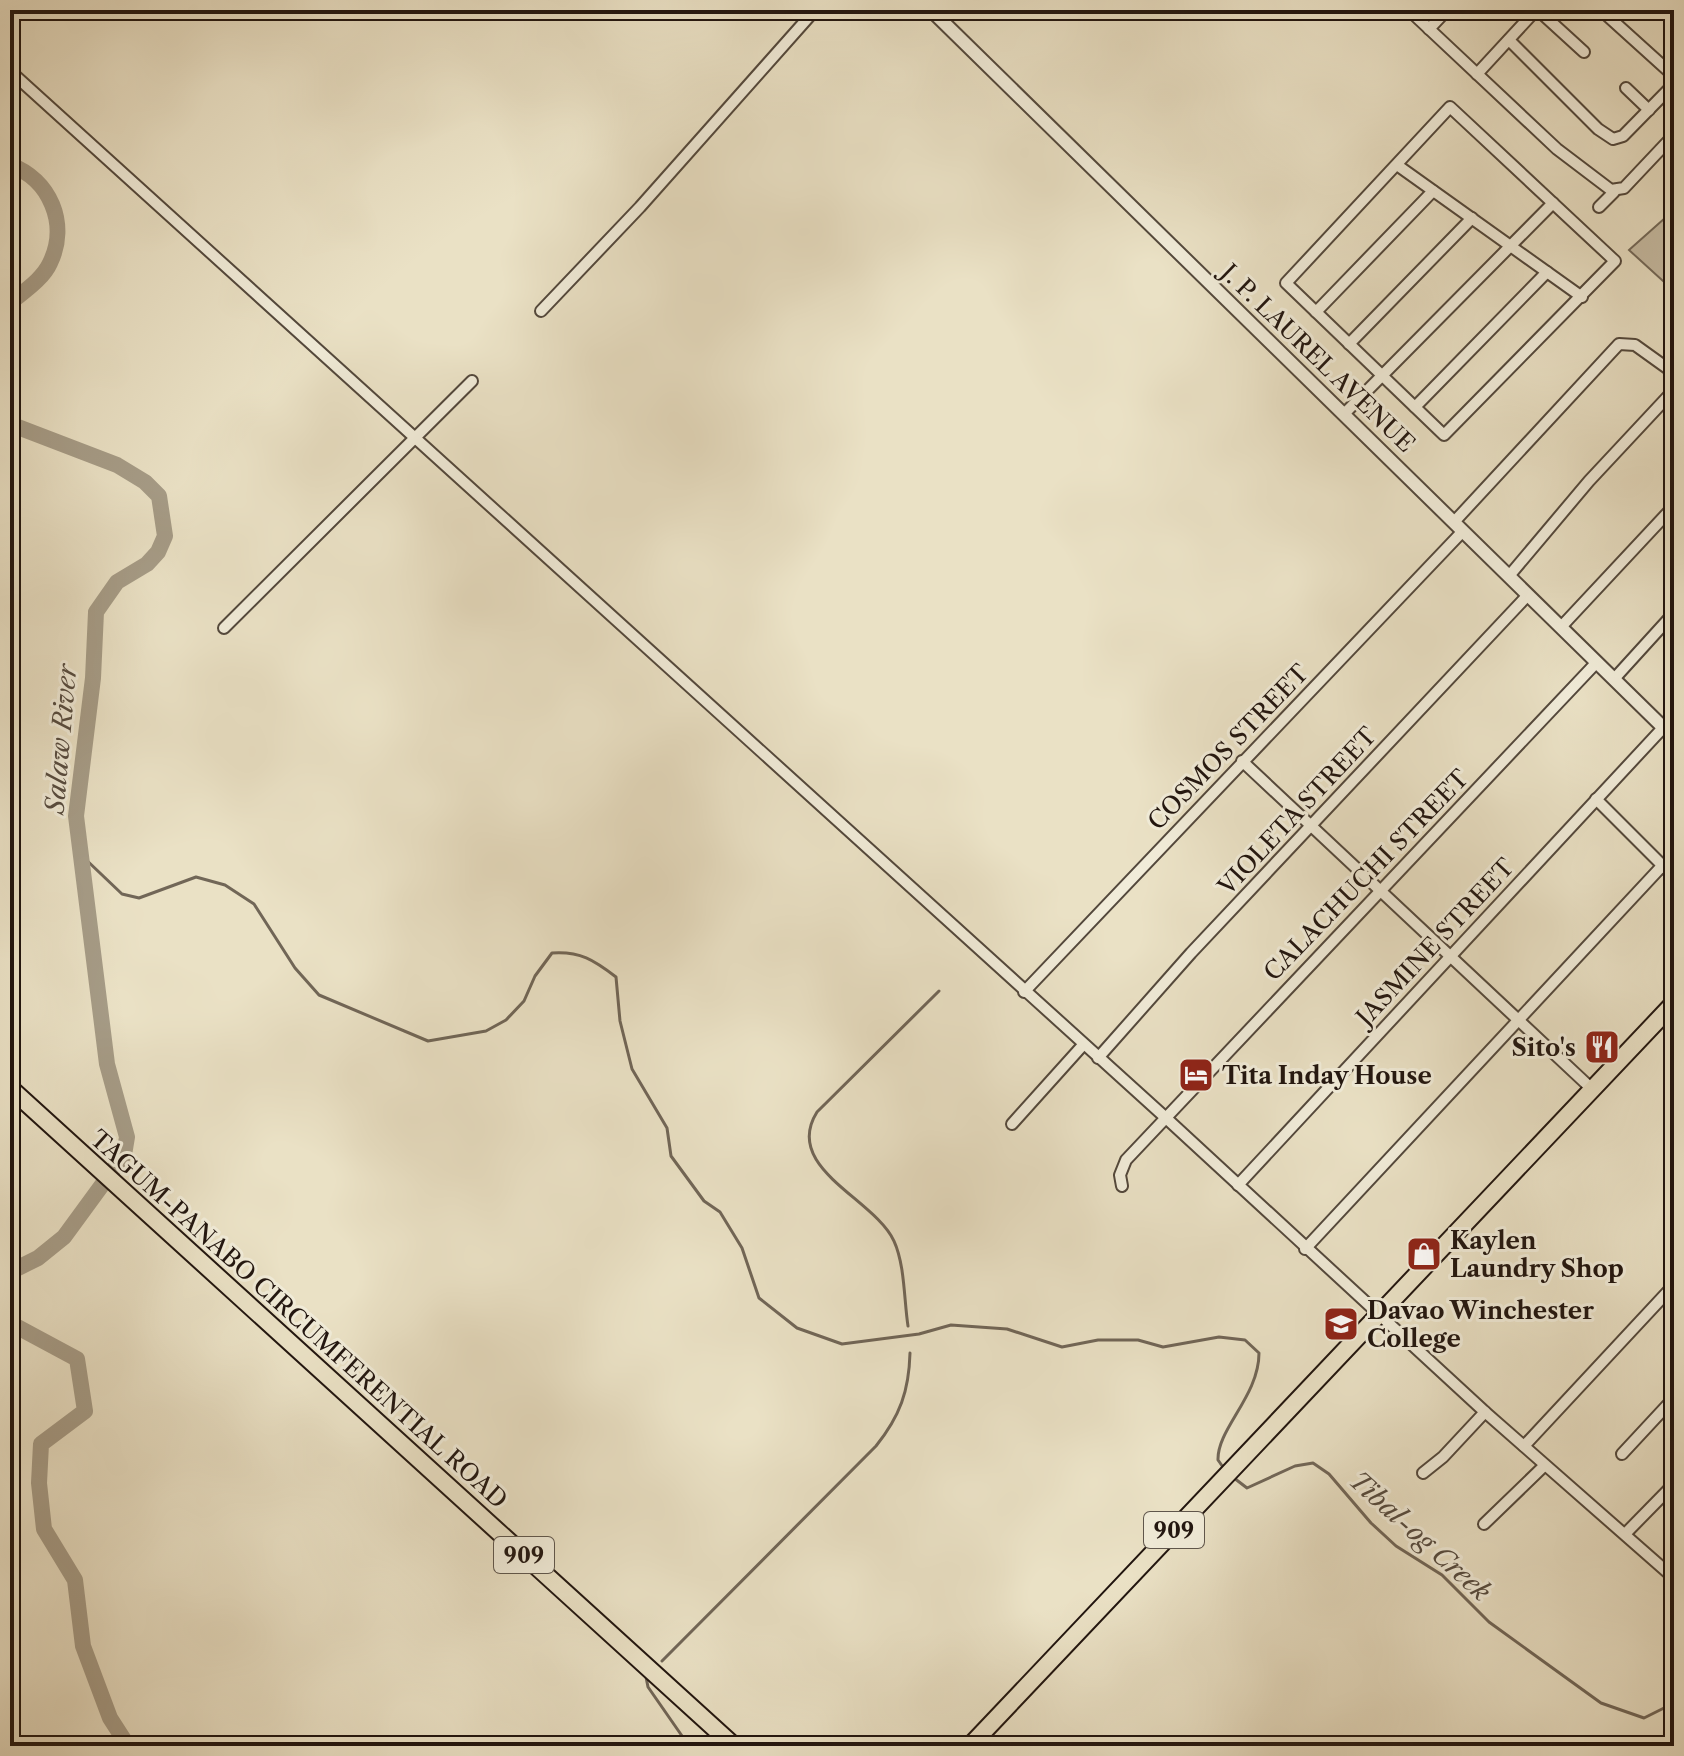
<svg xmlns="http://www.w3.org/2000/svg" width="1684" height="1756" font-family="'Libre Caslon Text',serif">
  <rect width="100%" height="100%" fill="#eae1c5"/>
  <filter id="stains"><feTurbulence type="fractalNoise" baseFrequency=".0025" numOctaves="4"/><feColorMatrix values="0 0 0 0 .2 0 0 0 0 .09 0 0 0 0 .02 0 0 0 .5 -.17"/></filter>
  <radialGradient id="worn" r=".72"><stop offset=".6" stop-color="#630" stop-opacity="0"/><stop offset="1" stop-color="#630" stop-opacity=".3"/></radialGradient>
  <path fill="#c8bea6" stroke="#746a5a" stroke-width="2" d="M1674,210V291L1629,250Z"/>
  <g fill="none" stroke-linecap="round" stroke-linejoin="round">
    <g stroke="#716657" stroke-width="3">
      <path d="M79,853L122,894L139,898L196,877L225,885L254,904L295,968L319,995L428,1041L486,1031L506,1020L524,1001L535,976L552,953C580,951 594,960 616,977L620,1021L632,1069L667,1128L671,1156L704,1201L720,1212L742,1248L759,1298L797,1328L842,1344L919,1334L951,1325L1007,1329L1062,1347L1098,1340H1138L1163,1347L1219,1337L1245,1340L1259,1353C1259,1396 1217,1429 1218,1460L1225,1470"/>
      <path d="M908,1326C904,1301 905,1265 894,1241C874,1198 782,1168 817,1112L939,991"/>
      <path d="M1234,1478L1247,1488L1295,1466L1313,1463L1329,1474L1371,1523L1396,1546L1442,1575L1489,1622L1601,1703L1644,1718L1674,1703"/>
      <path d="M662,1661L876,1446C900,1416 909,1391 910,1353"/>
      <path d="M646,1677L648,1687L689,1746"/>
    </g>
    <g stroke="#a69c87" stroke-width="16">
      <path d="M10,165C50,179 69,224 50,263C43,279 23,292 10,303"/>
      <path d="M10,424L117,465L145,482L159,496L165,536L158,552L147,564L117,582L96,612L93,678L76,816L107,1064L127,1137L124,1155L64,1237L38,1258L10,1272"/>
      <path d="M10,1323L77,1359L85,1411L41,1444L39,1483L44,1529L75,1580L83,1646L110,1718L128,1746"/>
    </g>
    <defs>
      <g id="minor">
        <path d="M1409,10L1557,149L1611,190L1624,188L1674,135"/>
        <path d="M1538,10L1584,52"/>
        <path d="M1601,10L1674,76"/>
        <path d="M1429,29L1447,10"/>
        <path d="M1509,40L1598,129L1613,139L1623,136L1674,84"/>
        <path d="M10,71L1166,1118L1485,1412L1674,1578"/>
        <path d="M1477,74L1536,10"/>
        <path d="M1626,88L1649,110"/>
        <path d="M1450,107L1615,261L1444,435L1286,283Z"/>
        <path d="M1397,165L1582,297"/>
        <path d="M1599,207L1614,192"/>
        <path d="M541,311L640,207L815,10"/>
        <path d="M1316,312L1433,191"/>
        <path d="M1349,344L1472,218"/>
        <path d="M1415,407L1547,272"/>
        <path d="M1344,414L1553,203"/>
        <path d="M1454,522L1619,344L1635,345L1674,373"/>
        <path d="M1509,576L1589,481L1674,390"/>
        <path d="M1561,627L1674,506"/>
        <path d="M224,628L472,381"/>
        <path d="M1614,679L1674,613"/>
        <path d="M1242,761L1593,1090"/>
        <path d="M1596,799L1674,877"/>
        <path d="M1024,992L1463,531"/>
        <path d="M1098,1058L1191,953L1528,595"/>
        <path d="M1012,1124L1083,1045"/>
        <path d="M1238,1185L1674,716"/>
        <path d="M1122,1186L1120,1175L1126,1160L1597,662"/>
        <path d="M1305,1249L1662,866"/>
        <path d="M1524,1446L1674,1285"/>
        <path d="M1622,1454L1674,1398"/>
        <path d="M1423,1473L1443,1457L1485,1412"/>
        <path d="M1484,1524L1544,1466"/>
        <path d="M1626,1533L1674,1484"/>
      </g>
      <path id="tertiary" d="M931,10L1674,738"/>
      <g id="primary">
        <path d="M10,1088L734,1746"/>
        <path d="M970,1746L1674,1003"/>
      </g>
    </defs>
    <use href="#minor" stroke="#53483c" stroke-width="14"/>
    <use href="#tertiary" stroke="#53483c" stroke-width="16"/>
    <use href="#primary" stroke="#21150f" stroke-width="20"/>
    <use href="#minor" stroke="#f1ecd9" stroke-width="10"/>
    <use href="#tertiary" stroke="#f1ecd9" stroke-width="12"/>
    <use href="#primary" stroke="#eae1c5" stroke-width="16"/>
  </g>
  <defs>
    <symbol id="restaurant-square" viewBox="-11 -11 22 22"><rect x="-9" y="-9" width="18" height="18" rx="4" fill="#8f2418" stroke="#f1ecd9"/><path d="M-5-6h1v4h1v-4h1v4h1v-4h1v5L-1.5 .5V6h-2V.5L-5-1ZM5-6V6H3V1.5H1.5Q1.5-4 5-6Z" fill="#fff"/></symbol>
    <symbol id="hotel-square" viewBox="-11 -11 22 22"><rect x="-9" y="-9" width="18" height="18" rx="4" fill="#8f2418" stroke="#f1ecd9"/><path d="M-6-4.5h1.5V1H6V5H4.5V3h-9V5H-6ZM-4 0a1.8 1.8 0 1 1 3.6 0ZM.5 0V-2.5h3Q6-2.5 6 0Z" fill="#fff"/></symbol>
    <symbol id="shop-square" viewBox="-11 -11 22 22"><rect x="-9" y="-9" width="18" height="18" rx="4" fill="#8f2418" stroke="#f1ecd9"/><path d="M-5-2.5h2.3a2.7 3.5 0 0 1 5.4 0H5L5.5 6h-11ZM-1.5-2.5h3a1.5 2.3 0 0 0-3 0Z" fill="#fff"/></symbol>
    <symbol id="university-square" viewBox="-11 -11 22 22"><rect x="-9" y="-9" width="18" height="18" rx="4" fill="#8f2418" stroke="#f1ecd9"/><path d="M0-5L7-2L0 1L-7-2ZM-4 1L0 2.5L4 1V4Q0 6-4 4Z" fill="#fff"/></symbol>
  </defs>
  <g fill-rule="evenodd">
    <use href="#restaurant-square" x="1582" y="1027" width="40" height="40"/>
    <use href="#hotel-square" x="1176" y="1055" width="40" height="40"/>
    <use href="#shop-square" x="1404" y="1234" width="40" height="40"/>
    <use href="#university-square" x="1321" y="1304" width="40" height="40"/>
  </g>
  <g text-anchor="middle" dominant-baseline="central" stroke-width="6" stroke-linejoin="round" paint-order="stroke">
    <g fill="#f1ecd9" stroke="#5f564c" stroke-width="2">
      <rect x="1144" y="1512" width="60" height="36" rx="6"/>
      <rect x="494" y="1537" width="60" height="36" rx="6"/>
    </g>
    <g font-size="22" font-weight="bold" fill="#21150f">
      <text x="1174" y="1530">909</text>
      <text x="524" y="1555">909</text>
    </g>
    <g font-size="24" fill="#21150f" stroke="#f1ecd9">
      <text transform="translate(1318 358) rotate(44)">J. P. LAUREL AVENUE</text>
      <text transform="translate(1228 747) rotate(-46)">COSMOS STREET</text>
      <text transform="translate(1297 811) rotate(-47)">VIOLETA STREET</text>
      <text transform="translate(1366 875) rotate(-46)">CALACHUCHI STREET</text>
      <text transform="translate(1435 942) rotate(-47)">JASMINE STREET</text>
      <text transform="translate(299 1319) rotate(42)">TAGUM-PANABO CIRCUMFERENTIAL ROAD</text>
    </g>
    <g font-size="24" font-weight="bold" fill="#21150f" stroke="#f1ecd9" text-anchor="start">
      <text x="1576" y="1047" text-anchor="end">Sito's</text>
      <text x="1222" y="1075">Tita Inday House</text>
      <text x="1450" y="1240">Kaylen<tspan x="1450" dy="28">Laundry Shop</tspan></text>
      <text x="1367" y="1310">Davao Winchester<tspan x="1367" dy="28">College</tspan></text>
    </g>
    <g font-size="26" font-style="italic" fill="#564b3f" stroke="#f1ecd9">
      <text transform="translate(61 739) rotate(-85)">Salaw River</text>
      <text transform="translate(1420 1536) rotate(42)">Tibal-og Creek</text>
    </g>
  </g>
  <rect width="1684" height="1756" fill="none" stroke="#eae1c5" stroke-width="40"/>
  <rect x="12" y="12" width="1660" height="1732" fill="none" stroke="#21150f" stroke-width="4"/>
  <rect x="20" y="20" width="1644" height="1716" fill="none" stroke="#21150f" stroke-width="2"/>
  <rect width="100%" height="100%" filter="url(#stains)"/>
  <rect width="100%" height="100%" fill="url(#worn)"/>
</svg>
